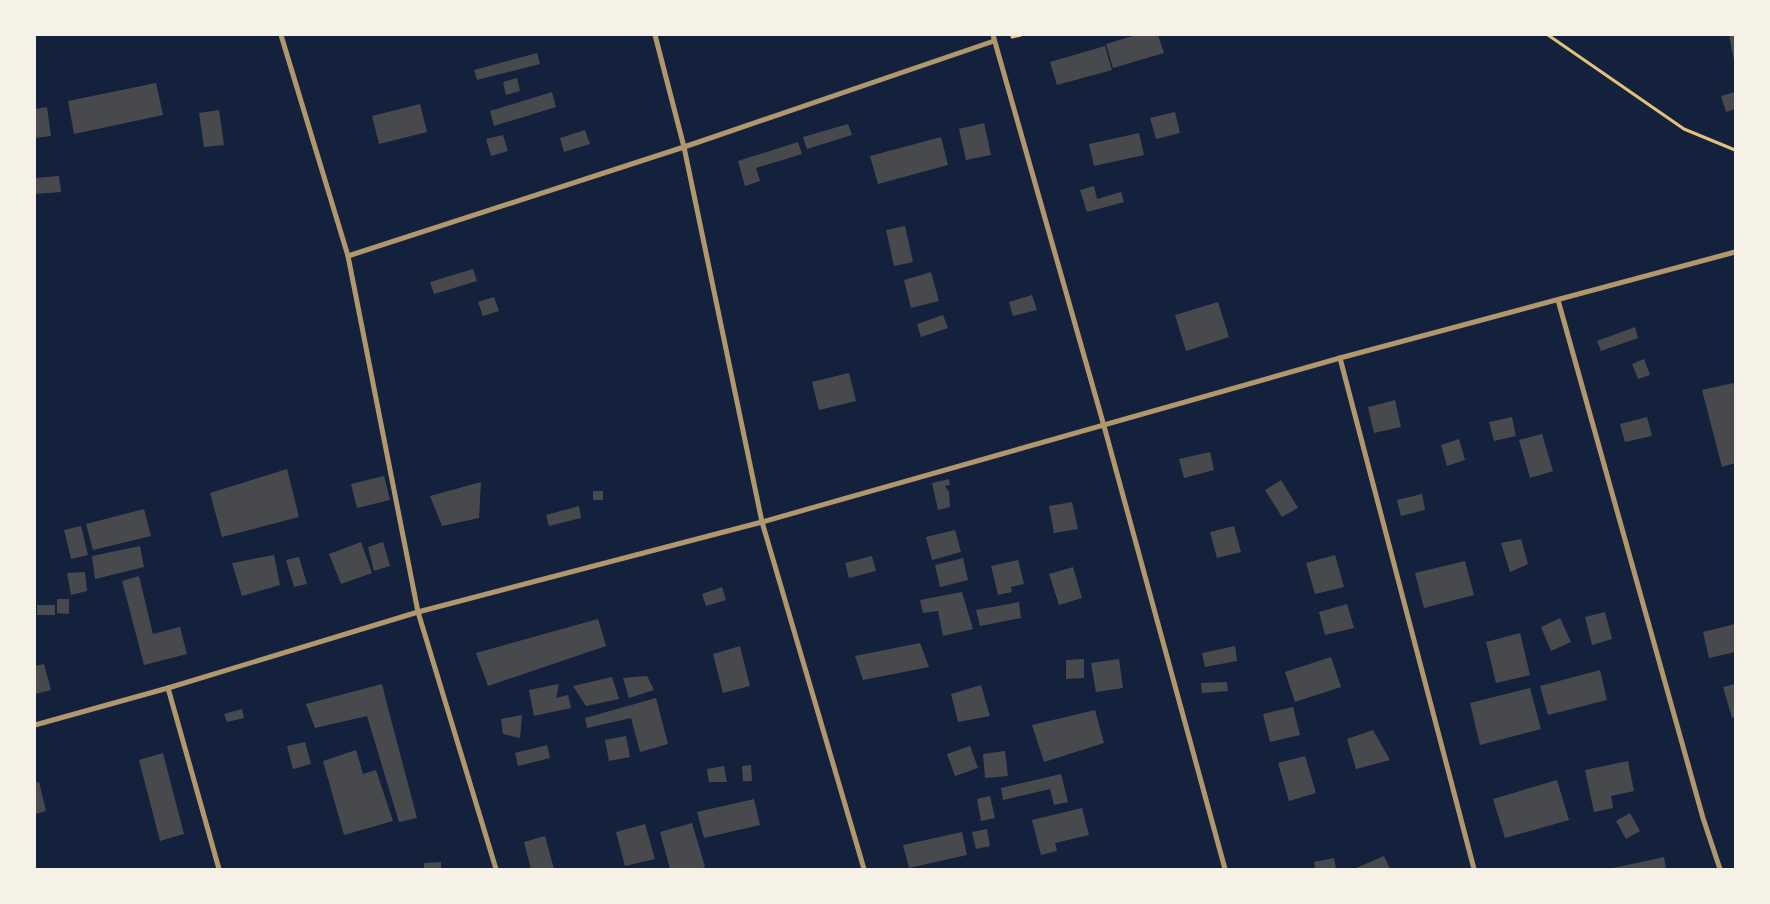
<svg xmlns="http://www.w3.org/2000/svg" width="1770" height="904" font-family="Montserrat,sans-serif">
  <rect width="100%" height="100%" fill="#14213d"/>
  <g fill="#48494c">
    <path d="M1136,35H1158L1164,53L1113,68L1106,44Z"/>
    <path d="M1729,35H1735V61H1734Z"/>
    <path d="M1105,46L1112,70L1057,85L1050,62Z"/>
    <path d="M537,53L540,64L477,80L474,70Z"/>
    <path d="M517,78L520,91L506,95L503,82Z"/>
    <path d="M156,83L163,115L74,134L68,101Z"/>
    <path d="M552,92L556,107L494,126L490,111Z"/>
    <path d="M1735,92V109L1726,112L1721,96Z"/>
    <path d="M420,104L427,132L379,144L372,116Z"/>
    <path d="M47,107L51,136L35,138V109Z"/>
    <path d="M219,110L224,145L204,147L199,113Z"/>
    <path d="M1175,112L1180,133L1156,139L1150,118Z"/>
    <path d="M984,123L991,155L966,160L959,129Z"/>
    <path d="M848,124L852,135L807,149L803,137Z"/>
    <path d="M585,130L590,144L564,152L560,138Z"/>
    <path d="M1139,133L1144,155L1094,166L1089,144Z"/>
    <path d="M503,135L508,151L491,156L486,139Z"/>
    <path d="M941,137L948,165L878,184L870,156Z"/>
    <path d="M798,142L802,154L756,168L760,181L745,186L738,161Z"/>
    <path d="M59,176L61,192L35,194V178Z"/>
    <path d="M1094,186L1097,199L1121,192L1124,202L1087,212L1080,190Z"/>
    <path d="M905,226L913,262L894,266L886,230Z"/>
    <path d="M473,269L477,281L434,294L430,282Z"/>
    <path d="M931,272L939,301L911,308L904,280Z"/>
    <path d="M1032,295L1037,310L1013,316L1009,302Z"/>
    <path d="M494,297L499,311L483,316L478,302Z"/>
    <path d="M1218,302L1229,337L1186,351L1175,315Z"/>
    <path d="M943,315L948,328L921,337L917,324Z"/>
    <path d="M1635,327L1638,338L1601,351L1597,341Z"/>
    <path d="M1644,359L1650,375L1638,379L1632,364Z"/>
    <path d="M849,373L856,401L819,410L812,382Z"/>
    <path d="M1733,383L1735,390V463L1722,467L1702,390Z"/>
    <path d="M1395,400L1401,427L1374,433L1368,407Z"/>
    <path d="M1512,417L1516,436L1494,441L1489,422Z"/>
    <path d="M1647,417L1652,436L1625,442L1620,424Z"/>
    <path d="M1542,434L1553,471L1530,478L1519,440Z"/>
    <path d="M1459,439L1465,460L1447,466L1441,445Z"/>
    <path d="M1210,452L1214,470L1184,478L1179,459Z"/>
    <path d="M287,469L299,517L222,537L210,493Z"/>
    <path d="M384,476L390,500L357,508L351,484Z"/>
    <path d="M949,479L950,485L945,486L949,492L950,507L938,510L932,483Z"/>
    <path d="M1281,480L1298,508L1282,517L1265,490Z"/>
    <path d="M481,482L479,518L442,526L430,496Z"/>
    <rect x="593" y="491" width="10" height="9"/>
    <path d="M1422,494L1425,510L1401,516L1397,500Z"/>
    <path d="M1072,502L1078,529L1054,533L1049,506Z"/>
    <path d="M579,506L581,518L549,526L546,515Z"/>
    <path d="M144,509L151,536L93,550L86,524Z"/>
    <path d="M81,526L88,555L71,559L64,530Z"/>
    <path d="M1234,526L1241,552L1217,558L1210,532Z"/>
    <path d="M955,530L961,552L932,560L926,537Z"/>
    <path d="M1521,539L1528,564L1510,572L1501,543Z"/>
    <path d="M361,542L372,573L341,584L329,554Z"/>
    <path d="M383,542L390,566L374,571L368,547Z"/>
    <path d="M140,546L144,567L95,579L92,556Z"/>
    <path d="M274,555L280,585L242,596L232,563Z"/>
    <path d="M1335,555L1344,587L1315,594L1306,563Z"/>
    <path d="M872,556L876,571L849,578L845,563Z"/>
    <path d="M299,557L307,584L294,587L286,560Z"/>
    <path d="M963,558L968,580L940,587L935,565Z"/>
    <path d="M1018,560L1024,584L1011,587L1012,592L998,595L991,566Z"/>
    <path d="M1465,561L1474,595L1424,608L1415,573Z"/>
    <path d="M1073,567L1082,598L1059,605L1049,574Z"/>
    <path d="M85,572L87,591L71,595L67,573Z"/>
    <path d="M139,576L153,634L180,627L187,654L144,665L122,581Z"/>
    <path d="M722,587L726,600L706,606L702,594Z"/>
    <path d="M962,592L973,629L943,636L938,611L923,613L920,600Z"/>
    <path d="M57,599H69V614L57,613Z"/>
    <path d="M1019,602L1021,618L980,626L976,610Z"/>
    <path d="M1347,604L1354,628L1325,635L1319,612Z"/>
    <rect x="37" y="605" width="18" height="10"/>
    <path d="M1605,612L1612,639L1592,645L1585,617Z"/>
    <path d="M1560,618L1571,642L1551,651L1541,627Z"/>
    <path d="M598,619L606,646L488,686L476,653Z"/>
    <path d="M1735,624V652L1709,658L1703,632Z"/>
    <path d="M1520,633L1530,675L1496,683L1486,642Z"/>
    <path d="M920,643L929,667L863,680L855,656Z"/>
    <path d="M740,646L750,686L723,693L713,654Z"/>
    <path d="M1235,646L1237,661L1205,667L1202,653Z"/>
    <path d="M1331,657L1341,687L1295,702L1285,672Z"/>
    <path d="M1084,659V678L1066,679V660Z"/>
    <path d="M1119,659L1123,688L1096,692L1091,663Z"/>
    <path d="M44,664L51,690L35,694V666Z"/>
    <path d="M1600,670L1607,700L1548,715L1540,686Z"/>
    <path d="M647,676L654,690L629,698L623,678Z"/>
    <path d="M612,677L619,699L586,706L573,686Z"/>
    <path d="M1227,682L1228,691L1202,693L1201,683Z"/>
    <path d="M382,684L388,708L417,818L399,822L367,716L315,728L306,704Z"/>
    <path d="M559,684L556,698L568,695L571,708L534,716L529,690Z"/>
    <path d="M1735,684V717L1732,718L1723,687Z"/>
    <path d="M981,685L990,716L958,722L951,694Z"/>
    <path d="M1530,688L1541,729L1480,745L1470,703Z"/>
    <path d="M656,698L668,744L640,752L631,718L587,728L585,718Z"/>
    <path d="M1293,707L1300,735L1270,742L1263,714Z"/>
    <path d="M242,709L244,718L227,722L224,714Z"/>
    <path d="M1095,710L1104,743L1044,762L1032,725Z"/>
    <path d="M522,715L520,738L503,734L501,719Z"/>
    <path d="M1373,730L1390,760L1356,769L1347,739Z"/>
    <path d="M626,736L630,757L609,761L605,740Z"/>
    <path d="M305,742L311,764L293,769L287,746Z"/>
    <path d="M547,745L550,758L518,766L515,753Z"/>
    <path d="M970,746L978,768L955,776L947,754Z"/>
    <path d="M356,750L363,774L376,770L393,821L344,835L323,761Z"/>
    <path d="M1005,751L1008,776L985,778L983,754Z"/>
    <path d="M163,753L184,834L160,841L139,760Z"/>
    <path d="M1305,756L1316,793L1289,801L1278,763Z"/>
    <path d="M1628,761L1634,791L1611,796L1613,808L1594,812L1585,770Z"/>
    <path d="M751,765L752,781H743L742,766Z"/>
    <path d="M724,766L727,782H709L707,769Z"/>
    <path d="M1061,774L1068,802L1054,805L1050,789L1003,800L1001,788Z"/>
    <path d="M1557,780L1569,820L1505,838L1493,799Z"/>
    <path d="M39,782L46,811L35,814V783Z"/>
    <path d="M990,796L995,818L981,821L977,799Z"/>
    <path d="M754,799L760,825L704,838L697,812Z"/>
    <path d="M1082,808L1089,835L1055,843L1057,851L1041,855L1032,820Z"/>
    <path d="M1630,813L1640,831L1626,839L1616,821Z"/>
    <path d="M692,823L705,867L699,869H670L660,832Z"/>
    <path d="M645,824L655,859L625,866L616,832Z"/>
    <path d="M987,829L990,846L976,849L972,832Z"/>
    <path d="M962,832L967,855L909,868L903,845Z"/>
    <path d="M545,836L554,869H531L524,842Z"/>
    <path d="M1384,856L1390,869H1354Z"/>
    <path d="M1664,857L1666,869H1613V868Z"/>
    <path d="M1334,858L1336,869H1315L1314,862Z"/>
    <path d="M441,862V869H424V863Z"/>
  </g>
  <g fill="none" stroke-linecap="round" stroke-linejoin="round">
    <g stroke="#e5c07b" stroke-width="3">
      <path d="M1548,35L1684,129L1735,150"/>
      <path d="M1012,37L1021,35"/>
    </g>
    <g stroke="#b1986c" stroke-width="5">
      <path d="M281,35L348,256L418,612L496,869"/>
      <path d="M655,35L684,147L762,522L864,869"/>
      <path d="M993,35L1104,426L1225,869"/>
      <path d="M348,256L684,147L994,41"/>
      <path d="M1558,300L1703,818L1720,869"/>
      <path d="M1340,358L1474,869"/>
      <path d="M168,688L219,869"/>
      <path d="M35,725L168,688L418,612L762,522L1340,358L1735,252"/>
    </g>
  </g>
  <rect width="1770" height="904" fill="none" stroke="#f6f1e7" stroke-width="72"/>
</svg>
